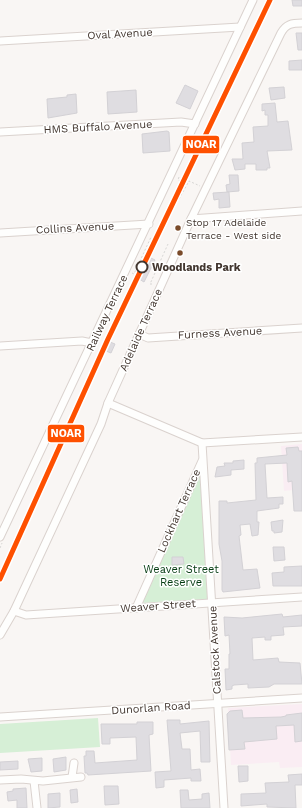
<svg xmlns="http://www.w3.org/2000/svg" width="302" height="808" font-family="'Work Sans',sans-serif">
  <rect width="100%" height="100%" fill="#f9f6f4"/>
  <g fill="#faedf3">
    <path d="M302,444V489L284,491L281,446Z"/>
    <path d="M302,704V767L280,768L279,762L231,765L228,708Z"/>
  </g>
  <g fill="#d6efd6">
    <path d="M200,474L208,599L140,603Z"/>
    <path d="M98,718L100,747L0,753V724Z"/>
  </g>
  <g fill="#dfdde1" stroke="#d3d1d5">
    <path d="M292,0H302V6H293Z"/>
    <path d="M296,33H302V50H298Z"/>
    <path d="M302,60V70H289V61Z"/>
    <path d="M185,85L198,91L190,109L176,103Z"/>
    <path d="M284,87L285,98L271,100L269,88Z"/>
    <path d="M136,90L137,112L108,114L107,92Z"/>
    <path d="M76,94L77,113L48,118L47,99L67,97V95Z"/>
    <path d="M275,103L277,122L288,121L292,150L267,151L270,168H267V170H256V164H245V169L235,170L232,159H243L242,143L254,142L253,127L268,126V115H265V110L262,111V104Z"/>
    <path d="M167,131L169,132L170,151L143,153L142,134Z"/>
    <path d="M229,175H238L239,191L227,192L226,185L230,184Z"/>
    <path d="M229,192L230,207L219,208V199L214,200L213,193Z"/>
    <path d="M149,257L155,260L144,282L139,279Z"/>
    <path d="M110,342L115,344L111,353L106,351Z"/>
    <path d="M298,447L299,451H302V511H294L292,481L288,482L287,463L265,464L267,498L283,497V504H279V508L257,511V522H259L258,535L252,536L250,524L240,525L241,535L239,536L243,570L257,569L260,588L223,592L222,590V561L219,544V501H227V503L256,500L255,463H257V458L287,455L286,448Z"/>
    <path d="M244,460V469L231,470V475L215,477L217,467L225,466L224,463H233V461Z"/>
    <path d="M283,520L282,532L274,533V531H272L271,522Z"/>
    <path d="M273,547H284L285,560L274,561Z"/>
    <path d="M172,557H183L184,564L172,565Z"/>
    <path d="M302,566V586H273L272,573L284,572V567Z"/>
    <path d="M282,614L283,617L302,615V626L283,627L284,635L271,636V640H265V637L252,638L253,660L278,658L279,662L300,663L302,684H274L269,687L248,688V684L234,685L232,686V689L226,690L225,669H229V654H230L229,635L225,636L224,617L242,618Z"/>
    <path d="M242,710L243,718L281,717L286,716V715L302,713V741L295,742L294,725L276,726L277,739L244,742L245,749L229,750L227,714L230,711Z"/>
    <path d="M167,720H180V724L209,721L210,762H201L200,731L180,733L182,749H190L191,770L200,769L201,781H191V778L164,780V787L156,788L155,772L171,771Z"/>
    <path d="M137,722H153V734L149,735L151,771L88,775L87,773H85L84,756H86V751H94L95,763L137,760L136,737L110,738V744H102L101,724H137Z"/>
    <path d="M66,757V770L54,772L53,759Z"/>
    <path d="M42,758V771L31,772L28,759Z"/>
    <path d="M18,761V769L0,770V762Z"/>
    <path d="M238,766H248V781L239,782Z"/>
    <path d="M302,774V785H295L296,808L267,807V804L241,806V794L266,793L265,783L289,782L288,775Z"/>
    <path d="M104,786H118L119,804L105,805Z"/>
    <path d="M26,788L27,808H17V800L8,801L7,792L13,791V789Z"/>
    <path d="M77,789L78,802L71,803L70,790Z"/>
    <path d="M180,790H188L189,800L202,799V794L209,793L210,808H181Z"/>
    <path d="M60,793V807L48,808V794Z"/>
  </g>
  <g fill="none" stroke-linecap="round" stroke-linejoin="round">
    <defs>
      <g id="minor">
        <path d="M0,41L240,27"/>
        <path d="M0,132L181,122L195,124"/>
        <path d="M191,219L302,211"/>
        <path d="M0,233L149,224"/>
        <path d="M139,334L148,338L302,328"/>
        <path d="M0,346L82,341L92,343"/>
        <path d="M108,403L202,443L302,437"/>
        <path d="M202,443L224,808"/>
        <path d="M0,537L253,0"/>
        <path d="M136,608L202,461"/>
        <path d="M14,611L26,615L302,597"/>
        <path d="M0,635L14,611L101,424L108,403L191,219L281,33C286,24 292,23 302,23"/>
        <path d="M0,717L302,698"/>
        <path d="M72,777L74,763"/>
        <path d="M0,780L21,779L43,781L81,777"/>
        <path d="M34,781L37,808"/>
      </g>
    </defs>
    <use href="#minor" stroke="#dad2ce" stroke-width="9"/>
    <g stroke="#d7d6d4" stroke-width="1" stroke-dasharray="2 2" stroke-linecap="butt">
      <path d="M179,177L178,180L184,183L186,179L188,180"/>
      <path d="M179,199L189,181L200,186"/>
      <path d="M153,252L159,240"/>
      <path d="M132,273L134,274L151,237"/>
      <path d="M152,284H150L168,244"/>
      <path d="M0,548L2,543"/>
    </g>
    <use href="#minor" stroke="#fefefd" stroke-width="7"/>
    <defs>
      <path id="rail-1" d="M0,579L108,339L270,0"/>
    </defs>
    <use href="#rail-1" stroke="#fff" stroke-width="8"/>
    <use href="#rail-1" stroke="#fe5000" stroke-width="5"/>
  </g>
  <g fill="#7a4b2a" stroke="#fff" stroke-width="1.5">
    <circle cx="178" cy="228" r="3.5"/>
    <circle cx="180" cy="253" r="3.5"/>
  </g>
  <circle fill="#fff" stroke="#42362f" stroke-width="2" cx="142" cy="267" r="5.5"/>
  <g text-anchor="middle" dominant-baseline="central" stroke-width="3" stroke-linejoin="round" paint-order="stroke">
    <g font-size="10" fill="#42362f" stroke="#fff" text-anchor="start">
      <text x="186" y="222">Stop 17 Adelaide<tspan x="186" dy="13">Terrace - West side</tspan></text>
    </g>
    <g font-size="11" fill="#42362f" stroke="#fff">
      <text transform="translate(120 34) rotate(-3)">Oval Avenue</text>
      <text transform="translate(98 127) rotate(-3)">HMS Buffalo Avenue</text>
      <text transform="translate(75 228) rotate(-3)">Collins Avenue</text>
      <text transform="translate(107 313) rotate(-65)">Railway Terrace</text>
      <text transform="translate(141 330) rotate(-66)">Adelaide Terrace</text>
      <text transform="translate(220 333) rotate(-3)">Furness Avenue</text>
      <text transform="translate(179 511) rotate(-66)">Lockhart Terrace</text>
      <text transform="translate(158 606) rotate(-4)">Weaver Street</text>
      <text transform="translate(215 650) rotate(-93)">Calstock Avenue</text>
      <text transform="translate(151 708) rotate(-4)">Dunorlan Road</text>
    </g>
    <g font-size="11" font-weight="bold" fill="#42362f" stroke="#fff" text-anchor="start">
      <text x="152" y="267">Woodlands Park</text>
    </g>
    <g font-size="11" fill="#053c12" stroke="#fff">
      <text x="181" y="569">Weaver Street<tspan x="181" dy="13">Reserve</tspan></text>
    </g>
  </g>
  <g stroke="#fff" stroke-width="1.5">
    <rect x="182" y="135" width="38" height="19" rx="4" fill="#fe5000"/>
    <rect x="47" y="424" width="38" height="19" rx="4" fill="#fe5000"/>
  </g>
  <g font-size="11" text-anchor="middle" font-weight="bold" fill="#fff">
    <text x="201" y="148">NOAR</text>
    <text x="66" y="437">NOAR</text>
  </g>
</svg>
